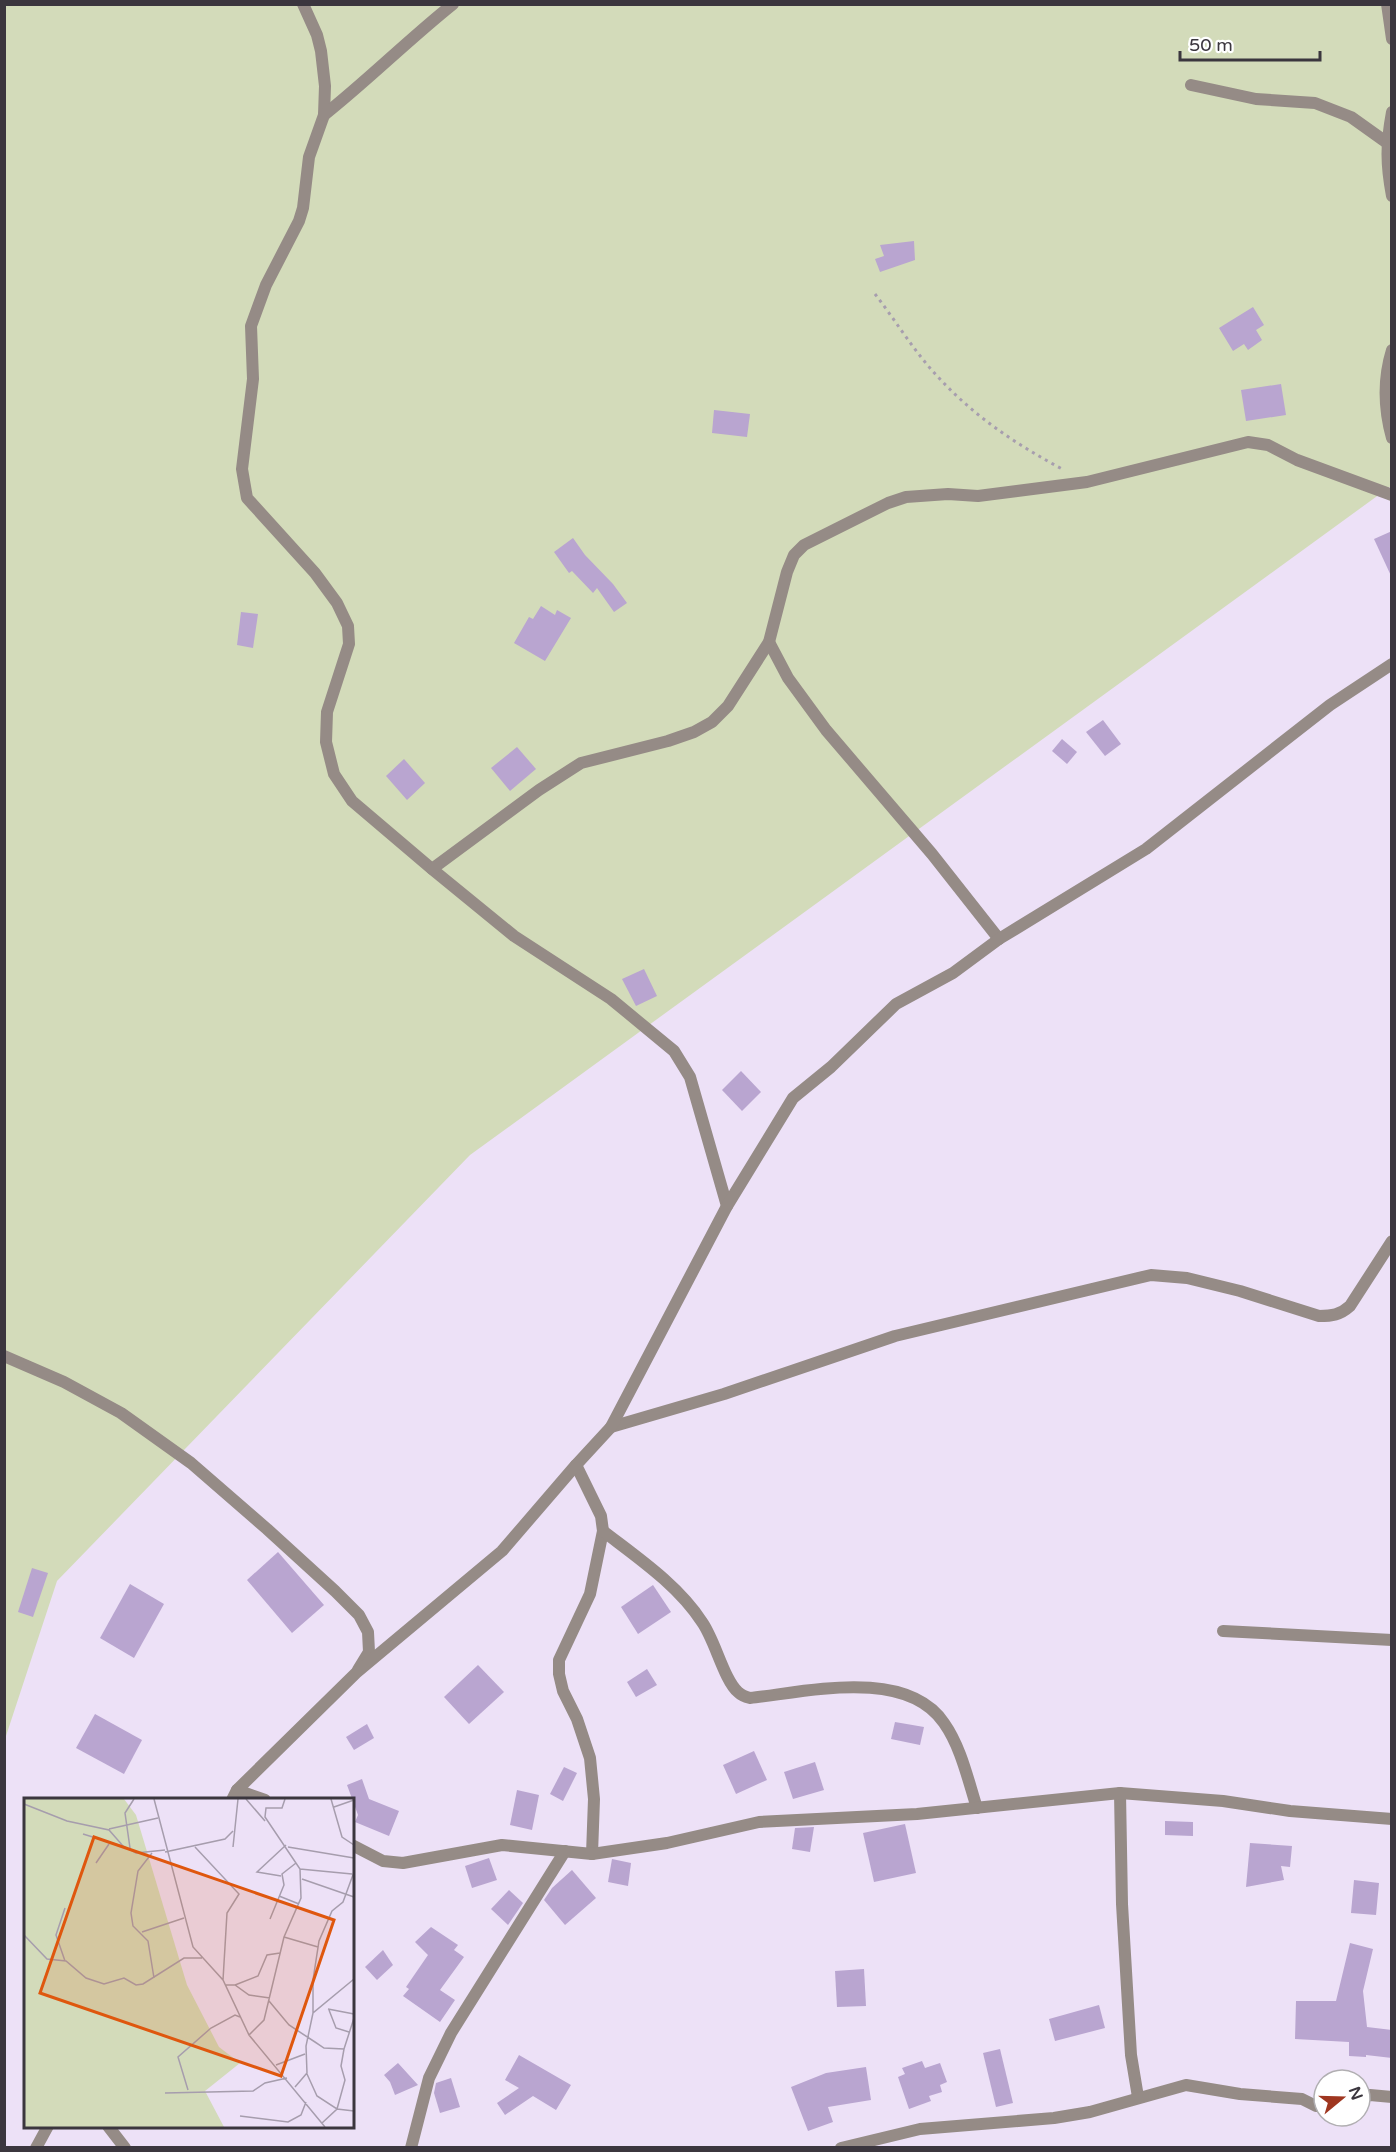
<svg xmlns="http://www.w3.org/2000/svg" width="1396" height="2152" font-family="'Varela Round',sans-serif">
  <rect width="100%" height="100%" fill="#ede1f7"/>
  <path fill="#d3dbba" d="M5,5H1391V486L470,1155L57,1581L5,1739Z"/>
  <g fill="#b9a5d0">
    <path d="M914,241L915,260L880,272L875,259L884,256L880,245Z"/>
    <path d="M1253,307L1264,325L1256,330L1262,340L1248,350L1244,344L1233,351L1219,328Z"/>
    <path d="M1281,384L1286,415L1246,421L1241,390Z"/>
    <path d="M714,410L750,414L747,437L712,433Z"/>
    <path d="M1392,531V578L1374,539Z"/>
    <path d="M573,538L585,555L613,584L627,603L614,612L597,588L593,593L572,571L569,573L554,552Z"/>
    <path d="M541,606L555,615L557,610L571,618L545,661L514,643L529,617L533,619Z"/>
    <path d="M241,612L258,614L253,648L237,645Z"/>
    <path d="M1103,720L1121,744L1105,756L1086,732Z"/>
    <path d="M1062,739L1077,752L1067,764L1052,751Z"/>
    <path d="M517,747L536,769L510,791L491,768Z"/>
    <path d="M404,759L425,783L407,800L386,776Z"/>
    <path d="M644,969L657,996L636,1006L622,979Z"/>
    <path d="M741,1071L761,1092L742,1111L722,1090Z"/>
    <path d="M278,1552L324,1605L292,1633L247,1580Z"/>
    <path d="M32,1568L48,1573L33,1617L18,1612Z"/>
    <path d="M130,1584L164,1604L134,1658L100,1638Z"/>
    <path d="M653,1585L671,1612L638,1634L621,1607Z"/>
    <path d="M478,1665L504,1692L469,1724L444,1697Z"/>
    <path d="M647,1669L657,1685L636,1697L627,1682Z"/>
    <path d="M95,1714L142,1740L124,1774L76,1748Z"/>
    <path d="M895,1722L924,1727L920,1745L891,1739Z"/>
    <path d="M367,1724L374,1738L354,1750L346,1737Z"/>
    <path d="M754,1751L767,1780L736,1794L723,1765Z"/>
    <path d="M815,1762L824,1790L793,1799L784,1772Z"/>
    <path d="M564,1767L577,1773L563,1801L550,1794Z"/>
    <path d="M362,1779L369,1799L399,1811L389,1836L355,1822L358,1815L347,1785Z"/>
    <path d="M517,1790L539,1795L532,1830L510,1825Z"/>
    <path d="M1165,1821L1193,1822V1836L1165,1835Z"/>
    <path d="M905,1824L916,1873L874,1882L863,1833Z"/>
    <path d="M814,1827L810,1852L792,1849L795,1828Z"/>
    <path d="M1250,1843L1292,1846L1290,1867L1281,1866L1284,1880L1246,1887Z"/>
    <path d="M489,1858L497,1880L472,1888L465,1866Z"/>
    <path d="M612,1859L631,1863L628,1886L608,1882Z"/>
    <path d="M572,1870L596,1898L565,1925L544,1900L552,1888Z"/>
    <path d="M1354,1880L1379,1883L1376,1915L1351,1913Z"/>
    <path d="M509,1890L523,1903L508,1925L491,1909Z"/>
    <path d="M431,1927L458,1945L454,1950L464,1957L440,1990L455,2000L440,2022L403,1996L409,1989L406,1987L428,1955L415,1942Z"/>
    <path d="M1350,1943L1373,1949L1363,1991L1367,2027L1392,2030V2058L1366,2055V2057L1349,2056V2042L1295,2039L1296,2001H1336Z"/>
    <path d="M383,1950L393,1965L377,1980L365,1967Z"/>
    <path d="M864,1969L866,2006L837,2007L835,1971Z"/>
    <path d="M1099,2005L1105,2028L1055,2041L1049,2019Z"/>
    <path d="M1000,2049L1013,2103L996,2107L983,2053Z"/>
    <path d="M519,2055L571,2085L556,2110L533,2096L505,2115L497,2103L519,2088L505,2080Z"/>
    <path d="M922,2061L925,2068L940,2063L947,2082L940,2085L942,2092L929,2096L931,2101L909,2109L898,2077L905,2074L902,2068Z"/>
    <path d="M398,2063L418,2085L395,2095L390,2082L384,2075Z"/>
    <path d="M866,2067L871,2100L828,2107L833,2122L808,2131L791,2087L826,2073Z"/>
    <path d="M451,2078L460,2107L440,2113L434,2093L436,2083Z"/>
  </g>
  <g fill="none" stroke-linecap="round" stroke-linejoin="round">
    <path stroke="#a79eae" stroke-width="3" stroke-dasharray="3 4.5" stroke-linecap="butt" d="M875,294C896,321 915,353 939,378C975,417 1017,445 1064,470"/>
    <g stroke="#958b86" stroke-width="12">
      <path d="M303,4L317,35L321,51L325,86L324,115L309,157L303,208L299,221L266,285L251,326L253,379L242,469L247,498L315,573L337,603L348,626L349,644L327,712L326,742L334,774L352,801L432,869L514,936L611,999L674,1051L690,1077L727,1206"/>
      <path d="M1387,4L1392,39"/>
      <path d="M1191,85L1256,99L1315,103L1351,117L1386,142"/>
      <path d="M1392,112C1386,144 1386,164 1392,196"/>
      <path d="M324,115C368,80 408,40 453,4"/>
      <path d="M1392,350C1383,379 1384,409 1392,438"/>
      <path d="M769,642L788,678L826,730L932,854L999,939"/>
      <path d="M432,869L539,790L581,763L668,741L694,732L712,722L728,706L769,642L787,572L794,555L804,545L888,503L906,497L948,494L978,496L1087,482L1248,442L1268,445L1297,460L1392,495"/>
      <path d="M4,1356L64,1382L121,1413L191,1463L267,1529L335,1591L359,1615L368,1632L369,1652L358,1670"/>
      <path d="M611,1427L724,1394L895,1336L1151,1275L1187,1278L1240,1291L1319,1316C1332,1316 1340,1315 1350,1306L1392,1241"/>
      <path d="M576,1465L601,1516L603,1531L590,1594L559,1660V1674L563,1691L577,1719L590,1758L594,1799L592,1854"/>
      <path d="M603,1531C638,1558 678,1585 702,1622C715,1640 724,1680 738,1692C741,1695 746,1697 750,1698C806,1692 906,1667 944,1723C961,1747 968,1780 977,1808"/>
      <path d="M1223,1631L1392,1640"/>
      <path d="M237,1790L265,1800"/>
      <path d="M1120,1793L1122,1904L1131,2055L1138,2097"/>
      <path d="M352,1845L383,1861L403,1863L502,1845L592,1854L667,1843L759,1822L917,1814L1120,1793L1223,1801L1290,1811L1392,1819"/>
      <path d="M1360,2097L1370,2095L1392,2097"/>
      <path d="M108,2126L125,2148"/>
      <path d="M411,2148L429,2078L451,2033L565,1851"/>
      <path d="M841,2148L920,2129L1054,2118L1090,2112L1186,2085L1240,2094L1302,2099L1316,2106H1324"/>
    </g>
    <g stroke="#958b86" stroke-width="12">
      <path d="M232,1800L237,1790L356,1673L502,1551L576,1465L611,1427L727,1206L793,1098L831,1067L896,1004L953,973L999,939L1146,849L1330,705L1392,664"/>
      <path d="M36,2148L48,2126"/>
    </g>
  </g>
  <g transform="translate(24 1798)">
    <rect width="330" height="330" fill="#ede1f7"/>
    <path d="M0,1H100L112,17L163,187L195,249L216,265L181,293L200,329H0Z" fill="#d3dbba"/>
    <path fill="none" stroke="#a69dad" stroke-width="1.5" d="M130,1L169,149L199,182L225,237L301,329M222,1L241,23M307,1L318,39L330,47M0,6L43,23L85,32L99,48L112,55L141,52M310,9L330,2M85,31L134,20M59,36L98,48M171,49L215,96L203,115L199,182M209,49L214,1M264,49L330,60M106,50L101,15L110,1M141,54L201,41L209,33M128,55L114,73L107,115L109,128L124,143L130,180M72,65L85,46M276,71L328,76M257,78L233,74L262,47M278,81L330,99M255,98L275,106M41,110L32,137L41,163M246,121L260,87L258,76L272,65M118,134L160,120M0,137L23,161L42,163L62,180L80,186L100,180L112,187L119,186L160,160H178M260,139L294,149M202,187H211L225,197L246,200M211,187L234,178L243,157L256,155M245,203L265,227L291,244L300,250L320,251M304,211L330,216M305,212L312,230L325,234M289,215V182L295,143L308,113L319,104L330,74M225,237L240,222L260,139L277,100L276,71L241,19L242,10H258L261,1M252,267L281,256M283,276L293,298L313,311L330,313M271,289L283,275L282,248L289,215L330,181M164,292L154,259L187,230L211,217L216,219M141,295L229,293L241,285L263,280M216,318L264,324L277,317L282,304M298,325L313,311L321,282L317,268L320,251L330,220"/>
    <path fill="#df570e" fill-opacity="0.15" stroke="#df570e" stroke-width="3" d="M70,39L310,122L257,278L16,195Z"/>
    <rect width="330" height="330" fill="none" stroke="#3b363e" stroke-width="3"/>
  </g>
  <rect width="1396" height="2152" fill="none" stroke="#3b363e" stroke-width="12"/>
  <g transform="translate(1342 2098) rotate(71)"><circle r="28" fill="#ffffff" stroke="#b1afb2" stroke-width="1.5"/>
  <path d="M0-4.5L10 22L0 15L-10 22Z" fill="#9f3620"/>
  <text y="-9" font-size="16" font-weight="bold" text-anchor="middle" fill="#3b363e">N</text>
  </g>
  <path d="M1180 51v9h140v-9" fill="none" stroke="#3b363e" stroke-width="3"/>
  <text x="1189" y="51" font-size="18" fill="#3b363e" stroke="#ffffff" stroke-width="4.5" paint-order="stroke">50 m</text>
</svg>
